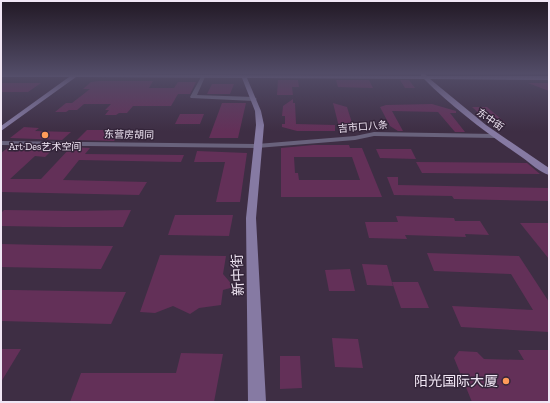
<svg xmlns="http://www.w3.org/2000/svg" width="550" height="403" font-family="'Zilla Slab','Noto Sans SC',serif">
  <rect width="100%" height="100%" fill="#3e2e44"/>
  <g fill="#633058" fill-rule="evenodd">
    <path d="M278,80H298L299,87H292L293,95H277Z"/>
    <path d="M336,80H369L373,88L338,87Z"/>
    <path d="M400,80H409L415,88H405Z"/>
    <path d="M99,81H153L149,88H174L178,82H196L190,94H178L171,106H133L127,113H119L116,115H105L109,110H105L111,104H84L77,110H69L66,112H55L66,103H72L90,89H83L91,82Z"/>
    <path d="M1,83H41L28,92H1Z"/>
    <path d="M528,83H549V91Z"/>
    <path d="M212,84H234L230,94H207Z"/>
    <path d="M293,99V103H295L296,124L335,125V131H297L282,127V124H285V116H282L283,106Z"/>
    <path d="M222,103H246L238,138H209Z"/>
    <path d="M333,103L347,107L353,126L346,131H340Z"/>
    <path d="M432,104L456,111V113H450L465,132H455L438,112L392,111L403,131H398L390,126L380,107L386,105Z"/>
    <path d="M472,107H487L507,124L490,123Z"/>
    <path d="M180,114H204L200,124H175Z"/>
    <path d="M24,127L39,128L35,131L71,132L62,140L10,138Z"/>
    <path d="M87,130H122L114,141L77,140Z"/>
    <path d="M313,145H349L350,148H362L382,197H281V148ZM294,157H352L360,180H299L298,173H295Z"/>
    <path d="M9,147H55L45,157L35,156L10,179H41L71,147L90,148L85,154L184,155L181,162L79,160L63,180L147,182L139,195L1,192V153Z"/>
    <path d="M376,149H411L416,159L380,158Z"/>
    <path d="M197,151L247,153L240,202H216L225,162H194Z"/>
    <path d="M416,162L527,163L540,174L422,173Z"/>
    <path d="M387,177H398V185L549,188V201L454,199L452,196L394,195Z"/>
    <path d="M4,210L73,211L131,210L123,227H62L1,226V213Z"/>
    <path d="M175,215H233L229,236L168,235Z"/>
    <path d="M396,216L454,218L455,221H480L489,235L465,234L466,237L405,235L407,239L369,238L365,222H398Z"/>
    <path d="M520,223H549V259Z"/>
    <path d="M1,244L44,245L113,246L101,269L1,267Z"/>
    <path d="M427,253L519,256L549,302V332L461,327L452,306L533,310L511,274L434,271Z"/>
    <path d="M160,255L226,256L223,274L234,287L223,290L221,305L199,308L190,314L173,306L155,313L140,312Z"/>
    <path d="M362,264L387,265L393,286L367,285Z"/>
    <path d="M350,269L355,291H329L325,270Z"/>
    <path d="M392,282H418L429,308H401Z"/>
    <path d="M1,290H13L126,292L111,324L1,321Z"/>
    <path d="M332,338L358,339L363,368L335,367Z"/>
    <path d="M1,349H21L1,382Z"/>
    <path d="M518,350H549V402H472L454,358L459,351L477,352L484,359L524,360Z"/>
    <path d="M181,353L223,354L214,402H70L81,373H176Z"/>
    <path d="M280,356H300L302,388L280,389Z"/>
  </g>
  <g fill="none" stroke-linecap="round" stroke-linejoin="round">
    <g fill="#69627c" fill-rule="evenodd">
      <path d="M203,76L205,77L197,95L254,97L257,99L254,101L191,98L190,97L201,77Z"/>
      <path d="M374,132L495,134L498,136L495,138L374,136L355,140L257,148L1,145V141L257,144L355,136Z"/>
    </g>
    <path fill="#867aa3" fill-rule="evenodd" d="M1,74L421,76V74H425L427,76H549V80L430,79L486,125L549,168V175C540,172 531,164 523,158C488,134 454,109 424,79L247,78L261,111L264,125L256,218L266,402H248L246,218L256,125L255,111L242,78L76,77L1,131V126L69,77H1Z"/>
  </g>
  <linearGradient id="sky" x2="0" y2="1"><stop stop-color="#221925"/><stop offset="0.56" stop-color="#524c67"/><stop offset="1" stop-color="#524c67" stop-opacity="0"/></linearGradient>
  <rect width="550" height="131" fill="url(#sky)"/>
  <g fill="#fe9b59" stroke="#34253a" stroke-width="1.5">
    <circle cx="45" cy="135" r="4"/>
    <circle cx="506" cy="381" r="4"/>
  </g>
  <g text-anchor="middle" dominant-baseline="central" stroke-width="3" stroke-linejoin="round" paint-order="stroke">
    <g font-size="10" fill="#f0e6f4" stroke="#34253a">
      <text transform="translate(490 120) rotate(35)">东中街</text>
      <text transform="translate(363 127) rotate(-5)">吉市口八条</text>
      <text transform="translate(129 135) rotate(1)">东营房胡同</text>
    </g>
    <g font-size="10" fill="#f0e6f4" stroke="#34253a">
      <text x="45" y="147">Art·Des艺术空间</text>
    </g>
    <g font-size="14" fill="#f0e6f4" stroke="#34253a">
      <text transform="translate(238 275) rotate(-92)">新中街</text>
    </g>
    <g font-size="14" fill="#f0e6f4" stroke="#34253a" text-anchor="end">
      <text x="498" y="381">阳光国际大厦</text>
    </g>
  </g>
  <rect width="550" height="403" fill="none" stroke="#f0e6f4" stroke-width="4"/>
</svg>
